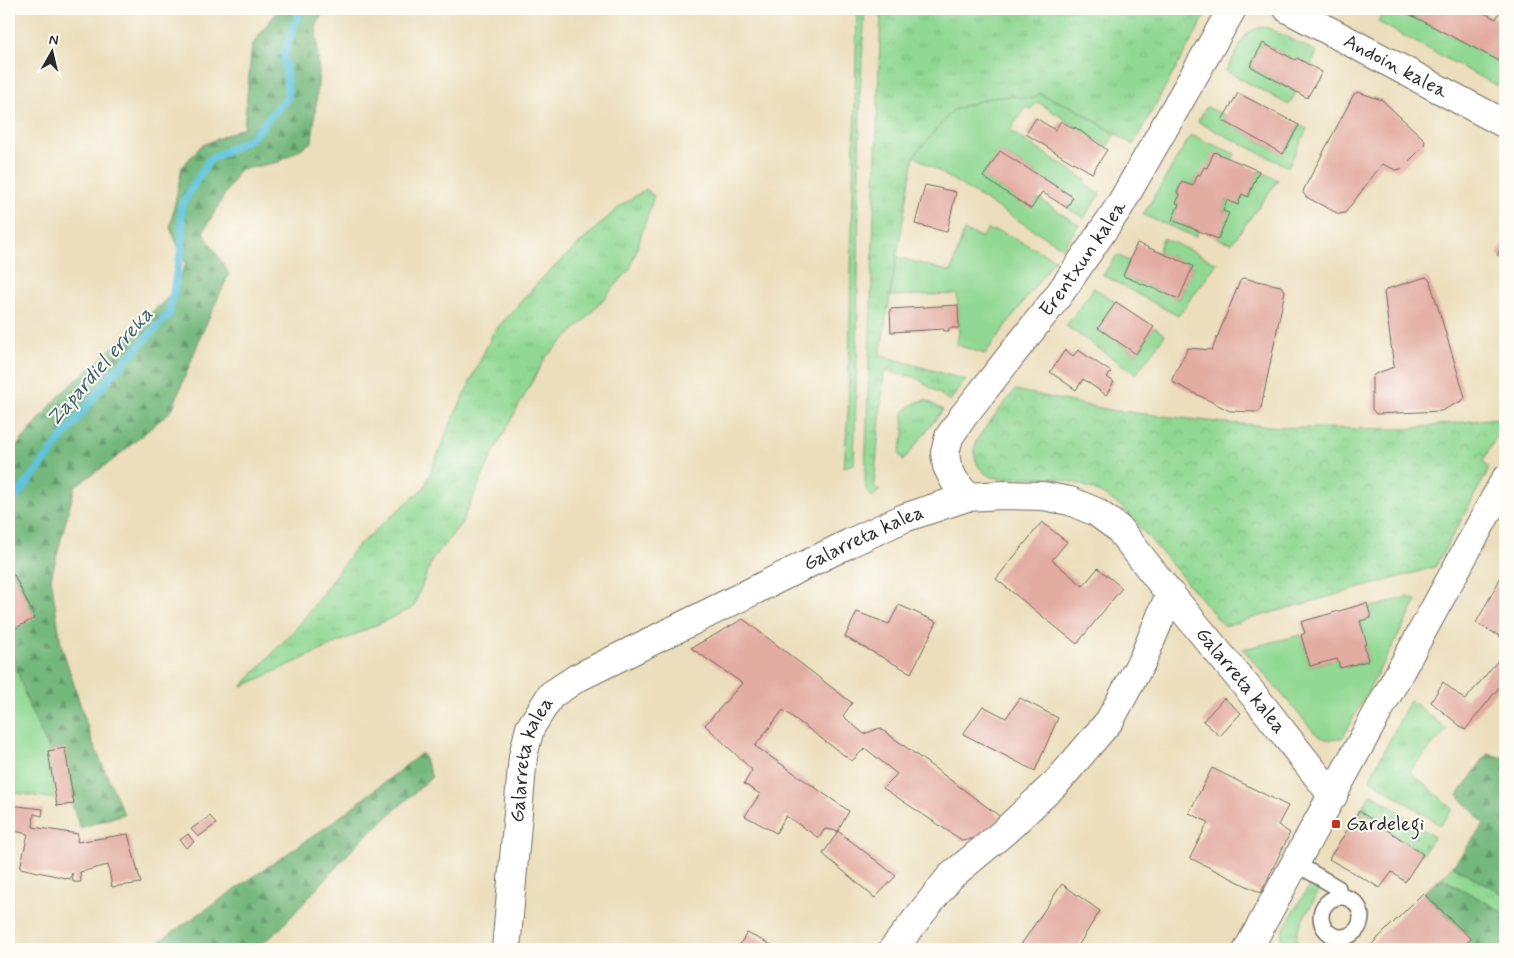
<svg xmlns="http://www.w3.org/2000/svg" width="1514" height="958" font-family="Mynerve,sans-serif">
  <defs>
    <pattern id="grass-tufts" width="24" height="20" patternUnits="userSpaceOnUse" patternTransform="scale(1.25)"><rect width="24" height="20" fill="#90d893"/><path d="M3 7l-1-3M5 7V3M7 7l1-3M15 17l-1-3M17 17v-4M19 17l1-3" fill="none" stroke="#7cba7f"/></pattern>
    <pattern id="forest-firs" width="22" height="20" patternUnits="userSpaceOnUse" patternTransform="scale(1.25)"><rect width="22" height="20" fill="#74b87d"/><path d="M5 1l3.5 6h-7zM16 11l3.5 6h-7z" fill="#5f9667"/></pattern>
    <pattern id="cemetery-stones" width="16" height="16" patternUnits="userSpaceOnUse" patternTransform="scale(1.25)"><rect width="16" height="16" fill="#90d893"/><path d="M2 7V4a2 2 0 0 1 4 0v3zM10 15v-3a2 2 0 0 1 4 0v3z" fill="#7cba7f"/></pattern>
    <pattern id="park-crowns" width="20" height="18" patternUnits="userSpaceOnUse" patternTransform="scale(1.25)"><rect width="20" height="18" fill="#90d893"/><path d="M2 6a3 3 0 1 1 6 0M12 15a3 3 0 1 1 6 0" fill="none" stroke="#7cba7f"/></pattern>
  </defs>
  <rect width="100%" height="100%" fill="#fdfcf7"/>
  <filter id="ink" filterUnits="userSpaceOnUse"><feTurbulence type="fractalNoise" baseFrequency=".02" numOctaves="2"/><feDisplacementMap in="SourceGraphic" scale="10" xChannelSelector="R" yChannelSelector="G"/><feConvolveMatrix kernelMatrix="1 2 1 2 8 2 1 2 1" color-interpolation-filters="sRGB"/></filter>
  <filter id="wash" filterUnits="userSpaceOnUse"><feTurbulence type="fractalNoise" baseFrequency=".0096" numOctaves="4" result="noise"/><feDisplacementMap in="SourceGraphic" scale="20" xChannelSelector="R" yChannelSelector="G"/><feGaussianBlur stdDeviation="1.12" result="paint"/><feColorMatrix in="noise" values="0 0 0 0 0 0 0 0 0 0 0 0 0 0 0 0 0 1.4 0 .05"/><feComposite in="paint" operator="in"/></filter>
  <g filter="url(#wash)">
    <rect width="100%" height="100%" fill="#ecdebc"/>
    <g fill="url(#grass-tufts)" stroke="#5e825f">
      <path d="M857,9H865L860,94L857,357L854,464L844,467L848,412Z"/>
      <path d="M881,9H1209L1133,145L1074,108L1012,96L914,156L880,355L966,380L950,401L915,377L884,371L874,486L880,490L872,497L866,489L865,480Z"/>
      <path d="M646,189L654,196L630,269L585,320L545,358L494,451L461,524L432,560L413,608L241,687L300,624L355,548L424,488L450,425L493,333L542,278L619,207Z"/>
      <path d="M926,400L943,410L903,461L899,453L904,434L903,413C910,405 915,402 926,400Z"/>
      <path d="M1410,700L1447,729L1410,771L1453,809L1440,825L1370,779Z"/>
      <path d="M1453,866L1505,895V913L1441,878Z"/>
      <path d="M1312,881L1323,886C1317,896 1293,930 1297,940C1299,944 1305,947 1309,949H1284L1281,944L1282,931Z"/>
    </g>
    <g fill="url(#forest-firs)" stroke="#507254">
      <path d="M279,9H324L316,27L319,74L312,142L279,162L239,170L203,232L229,274L202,333L172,410L113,460L75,486L51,578L61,644L92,741L124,814L80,828L64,782L29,707L9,645V455L62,393L172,294L186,264L170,228L182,167L201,146L244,127L252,45Z"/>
      <path d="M422,753L432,777L359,842L277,932L254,949H148L332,823Z"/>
      <path d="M1487,754L1505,758V895L1453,866L1484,824L1458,795Z"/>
      <path d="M1441,878L1505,913V949H1461L1471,939L1423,893Z"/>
    </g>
    <path fill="url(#cemetery-stones)" stroke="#5e825f" d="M1372,793L1434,837L1423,854L1359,811Z"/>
    <path fill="url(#park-crowns)" stroke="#5e825f" d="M1015,390L1110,410L1225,423L1298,428L1405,429L1505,417V420L1483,461L1488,467V471L1435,567L1224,626L1125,510C1097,486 1066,477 1030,477C1017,477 999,482 988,475C976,468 972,455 976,442C980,432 1007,401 1015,390Z"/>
    <g fill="#90d893" stroke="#5e825f">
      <path d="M1384,9H1399L1505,64V90L1378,22Z"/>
      <path d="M1266,27L1317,52L1311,66L1297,58L1295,60L1263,43L1250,66L1296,92L1289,105L1226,71L1247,33L1257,28Z"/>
      <path d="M1039,94L1074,108L1115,134L1107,147L1038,102L1031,109L1025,107L1010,131L1086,180L1084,184L1100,194L1084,218L1067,208L1073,197L1000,151L983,177L1031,208L1038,198L1079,225L1063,248L914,156L953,110L989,98L1012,96L1032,99Z"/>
      <path d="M1206,107L1225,115L1222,120L1283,154L1299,125L1307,129L1288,167L1198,122Z"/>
      <path d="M1191,135L1235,154L1232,160L1214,152L1207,168L1200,175L1198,174L1193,186L1182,182L1177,193L1180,195L1177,203L1179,204L1172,220L1198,231L1196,237L1143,215Z"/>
      <path d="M1259,171L1278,180L1232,243L1218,239L1228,213L1223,211L1227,200L1238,205L1242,194L1248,196Z"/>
      <path d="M987,230L1002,232L1055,259L985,354L957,345L959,328L957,294L890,296L897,257L951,272L964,231L982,237Z"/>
      <path d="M1163,238L1217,263L1178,316L1103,275L1117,255L1129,261L1123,276L1179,299L1193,266L1158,252Z"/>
      <path d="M1094,288L1116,302L1098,328L1136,354L1154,327L1165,335L1136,374L1066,326Z"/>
      <path d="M1408,597L1417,601L1343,737C1332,742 1323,740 1314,732L1243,649L1301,635L1310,666L1337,659L1340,668L1368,661L1364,645L1366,644L1360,621L1371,618L1368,608Z"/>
      <path d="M9,645L29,707L64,782L71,801L9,792Z"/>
    </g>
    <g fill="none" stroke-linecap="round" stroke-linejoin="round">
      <path stroke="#5ec3dc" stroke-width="8" d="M9,515L15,498L111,376L169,314L182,245L181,206L209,160L251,138L288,97L284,54L300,9"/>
    </g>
    <g id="blocks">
      <g fill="#e3aca1">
        <path d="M1399,9H1476L1496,19L1501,9H1505V64Z"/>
        <path d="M1263,43L1295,60L1297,58L1322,72L1307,98L1250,66Z"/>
        <path d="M1358,92L1382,100L1425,140L1424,146L1401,169L1396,170L1382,164L1345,213L1339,214L1306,197L1303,193L1304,189L1354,94Z"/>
        <path d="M1238,93L1299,125L1283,154L1222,120Z"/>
        <path d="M1036,118L1055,130L1061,121L1074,129L1075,127L1107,150L1092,173L1073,162V163L1026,134Z"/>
        <path d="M1000,151L1073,197L1067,208L1042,192L1031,209L983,177Z"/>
        <path d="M1214,152L1259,171L1248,197L1242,194L1238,205L1227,200L1223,211L1229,213L1218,239L1172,220L1179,204L1176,203L1180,195L1177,193L1182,182L1193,186L1198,174L1200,175L1204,167L1207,168Z"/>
        <path d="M925,185L956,192L947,232L915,224Z"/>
        <path d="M1505,240V259L1497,255Z"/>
        <path d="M1137,243L1193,266L1179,299L1123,276Z"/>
        <path d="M1426,277L1430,281L1465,397L1463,400L1441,411L1376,414L1372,409V377L1375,374L1394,367L1384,292L1387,289Z"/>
        <path d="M1243,278L1281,286L1285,291L1261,408L1258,412H1255L1230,411L1174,383L1172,379L1188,348L1212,350L1240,281Z"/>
        <path d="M1116,302L1154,327L1136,354L1098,328Z"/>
        <path d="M958,305L959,328H949V331H944V329L891,332L890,309Z"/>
        <path d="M1065,350L1073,356L1078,350L1111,372L1107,377L1114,382L1106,395L1083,379L1076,390L1050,372Z"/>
        <path d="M1042,522L1067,542L1052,560L1083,586L1098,568L1122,588L1077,644L996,579Z"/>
        <path d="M14,575L35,618L14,629L9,618V578Z"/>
        <path d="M1501,577L1505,580V639L1476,623Z"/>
        <path d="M1367,603L1371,618L1360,621L1367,644L1364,645L1368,661L1340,668L1337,659L1310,666L1301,635L1305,633L1301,622Z"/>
        <path d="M899,605L937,622L911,673L845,637L857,612L889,624Z"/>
        <path d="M743,619L852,703L843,716L864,734L880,728L1002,818L979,837L963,841L883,788L897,774L865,748L852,761L783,710L755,746L849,811L838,831L825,829L819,838L786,816L776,833L745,816L760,794L744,784L752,770L705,725L742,683L691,648Z"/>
        <path d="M1505,652V680L1465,730L1431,702L1443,682L1465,700Z"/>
        <path d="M1020,698L1058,718L1035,771L963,734L983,706L1006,718Z"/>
        <path d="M1224,698L1241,713L1220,736L1203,721Z"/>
        <path d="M65,748L74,804L57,806L48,751Z"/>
        <path d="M1212,768L1288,806L1278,825L1290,833L1261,893L1190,858L1208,822L1189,813Z"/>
        <path d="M9,805L43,809L42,816L34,814L33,827L78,834L77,842L128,834L141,883L112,887L108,865L80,872L81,882H73L72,873L70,879L20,868L28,834L9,830Z"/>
        <path d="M1359,811L1423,854L1405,882L1392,872L1380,888L1329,859Z"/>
        <path d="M210,816L216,824L198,837L191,829Z"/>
        <path d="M838,831L896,876L875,898L823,854Z"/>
        <path d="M188,834L194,842L186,848L180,840Z"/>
        <path d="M1062,884L1100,911L1076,949H1018Z"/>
        <path d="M1423,893L1471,939L1461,949H1367Z"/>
        <path d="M747,933L780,949H737Z"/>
      </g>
    </g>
  </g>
  <g filter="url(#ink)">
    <use href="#blocks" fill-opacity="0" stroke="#6f6a5e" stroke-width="1"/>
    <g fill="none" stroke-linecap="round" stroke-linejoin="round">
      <defs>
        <g id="service">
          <path d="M1295,863L1338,888L1339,897"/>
          <circle cx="1341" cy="917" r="20"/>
        </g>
        <g id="minor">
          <path id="s1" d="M1288,9L1505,124"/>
          <path id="s2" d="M967,497L954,480L947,466L945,453L949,437L964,415L1058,296L1119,207L1232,9"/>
          <path id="s3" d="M506,949L523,756L530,728L551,695L577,678L850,543L904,518L967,497L1003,495L1043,496L1070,501L1096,512L1118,528L1170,594L1256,698L1333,796"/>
          <path d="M893,949L950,877L1004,832L1058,781L1110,720L1143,659L1170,594"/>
          <path d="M1248,949L1505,480"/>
        </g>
      </defs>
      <use href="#service" stroke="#6f6a5e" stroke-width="18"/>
      <use href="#minor" stroke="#6f6a5e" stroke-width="30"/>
      <use href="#service" stroke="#fff" stroke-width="15"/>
      <use href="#minor" stroke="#fff" stroke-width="28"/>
    </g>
  </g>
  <rect fill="#c8321e" stroke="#fdfcf7" stroke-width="2" x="1331" y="819" width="10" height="10" rx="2.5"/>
  <g text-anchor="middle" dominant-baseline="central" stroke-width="4" stroke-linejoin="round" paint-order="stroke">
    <g font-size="20" fill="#2b2b2b" stroke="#fdfcf7">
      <text stroke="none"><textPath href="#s1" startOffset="122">Andoin kalea</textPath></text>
      <text stroke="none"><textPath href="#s2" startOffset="290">Erentxun kalea</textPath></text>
      <text stroke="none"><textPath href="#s3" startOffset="612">Galarreta kalea</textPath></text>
      <text stroke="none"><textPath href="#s3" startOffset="1078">Galarreta kalea</textPath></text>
      <text stroke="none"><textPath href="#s3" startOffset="192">Galarreta kalea</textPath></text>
    </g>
    <g font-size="20" fill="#2b2b2b" stroke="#fdfcf7" text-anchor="start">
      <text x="1346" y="824">Gardelegi</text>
    </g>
    <g font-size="21" font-style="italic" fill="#3d6069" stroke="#fdfcf7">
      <text transform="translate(100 367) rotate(-49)">Zapardiel erreka</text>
    </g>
  </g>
  <rect width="1514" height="958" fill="none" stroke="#fdfcf7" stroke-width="30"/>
  <g transform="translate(52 52) rotate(8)" stroke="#fdfcf7" stroke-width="4" paint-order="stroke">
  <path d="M0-4L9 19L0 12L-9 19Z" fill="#2b2b2b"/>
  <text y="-8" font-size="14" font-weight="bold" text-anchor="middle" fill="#2b2b2b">N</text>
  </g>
</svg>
